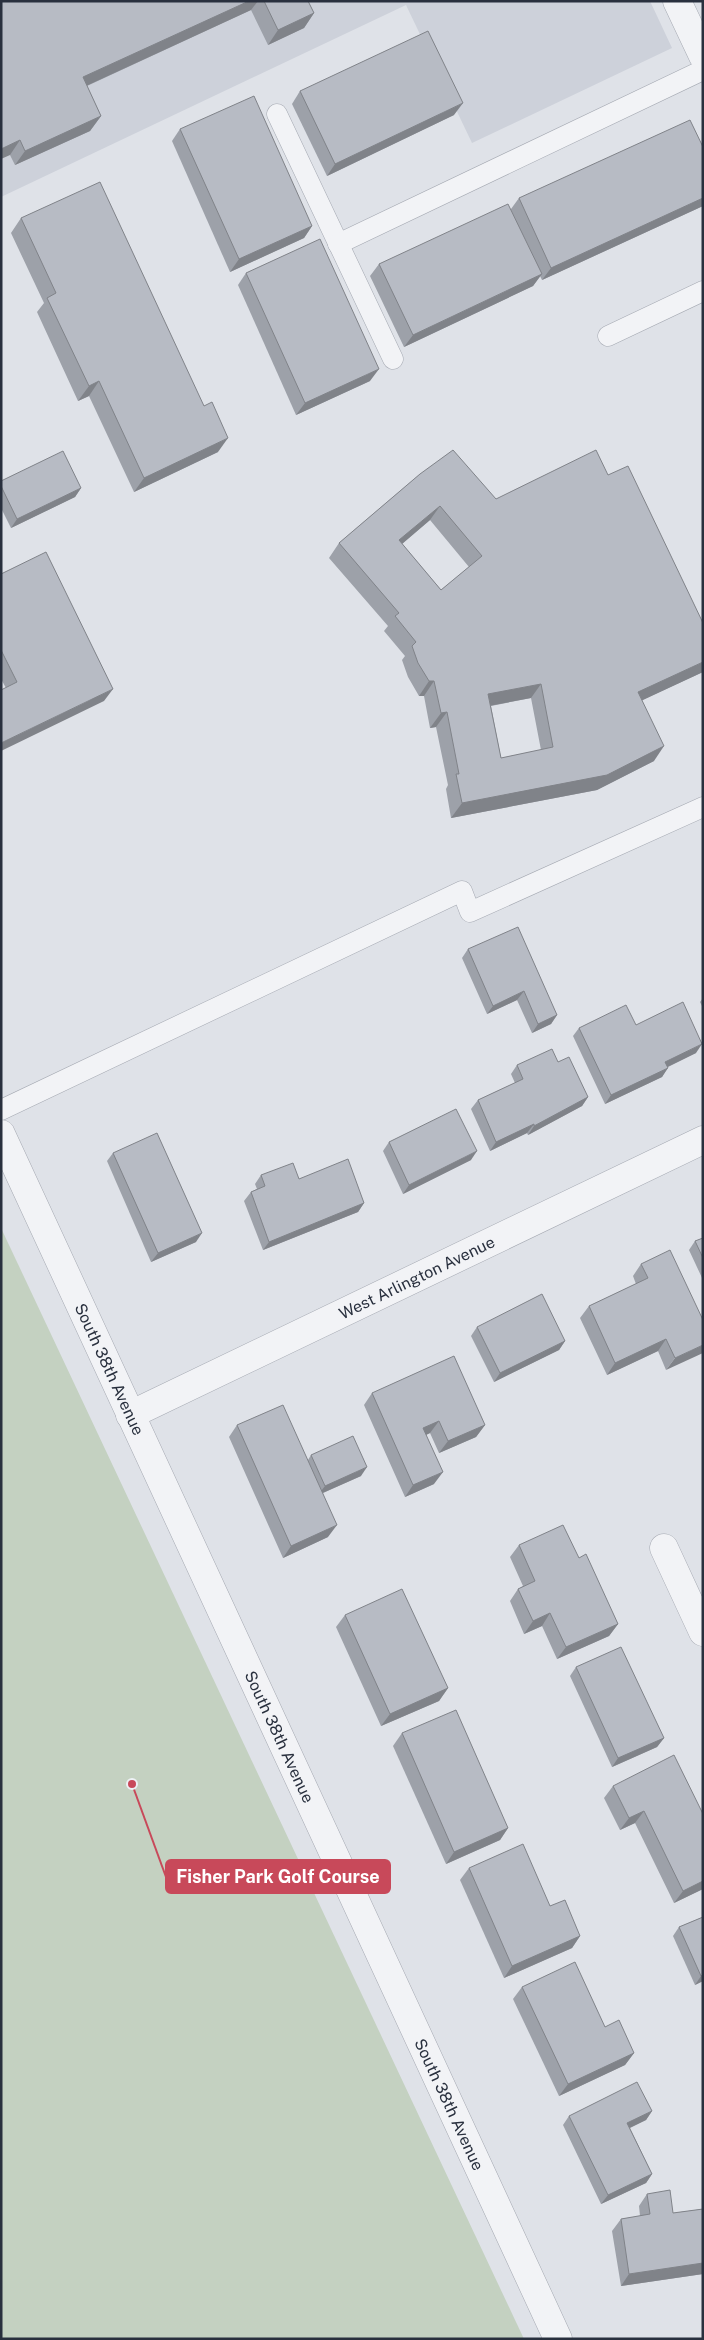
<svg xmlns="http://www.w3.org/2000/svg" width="704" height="2340" font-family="'Public Sans',sans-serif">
  <rect width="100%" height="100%" fill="#dfe2e8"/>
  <path fill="#cdd1da" d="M1,1H650L672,48L472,143L406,5L1,197Z"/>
  <path fill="#c4d1c1" d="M1,1228L524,2339H1Z"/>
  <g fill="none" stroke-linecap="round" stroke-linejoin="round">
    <defs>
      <g id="service">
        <path d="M277,114L393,359"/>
        <path d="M338,244L703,70"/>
        <path d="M608,336L703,291"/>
        <path d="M1,1110L462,891L470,912L703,807"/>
      </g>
      <g id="minor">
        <path d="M677,1L703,56"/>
        <path id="s1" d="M1,1134L558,2339"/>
        <path id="s2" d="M130,1415L703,1140"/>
        <path d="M664,1548L703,1632"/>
      </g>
    </defs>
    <use href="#service" stroke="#a5a9b2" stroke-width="21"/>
    <use href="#minor" stroke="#a5a9b2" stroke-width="29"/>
    <use href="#service" stroke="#f2f3f6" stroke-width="20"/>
    <use href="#minor" stroke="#f2f3f6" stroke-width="28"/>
  </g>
  <g fill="#9da1a9" fill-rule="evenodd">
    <path d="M1,1H308L314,13L304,28L268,45L251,10L87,86L101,116L90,131L15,165L10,155Z"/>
    <path d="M300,91L454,115L327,176L292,104Z"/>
    <path d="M180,129L312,226L304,238L230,272L172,141Z"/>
    <path d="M703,147V206L542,280L540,276L533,286L404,347L370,276L379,264L511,209L519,198Z"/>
    <path d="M21,218L218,452L134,492L89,396L78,401L37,312L44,303L11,233Z"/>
    <path d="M246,273L370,381L296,415L238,285Z"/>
    <path d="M420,474L496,499L703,672L642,700L654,761L597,790L451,818L446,789L448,785L436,727L430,728L424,696H419L408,677L402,660L405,656L384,631L388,626L329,558L339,543ZM430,520L469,567L441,590L402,544ZM531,698L541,750L501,758L491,706Z"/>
    <path d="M1,481L81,488L75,497L11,528L1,508Z"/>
    <path d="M1,574L104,701L6,688L1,679Z"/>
    <path d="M468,949L557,1015L551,1024L532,1033L517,1000L487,1014L462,958Z"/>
    <path d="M703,998V1008L700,1002Z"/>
    <path d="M579,1028L696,1053L668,1067L662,1077L605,1104L573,1036Z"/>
    <path d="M558,1062L588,1097L582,1106L528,1135L527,1133L490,1151L471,1109L478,1100L515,1083L511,1074L517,1065Z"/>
    <path d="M389,1142L471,1160L403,1194L383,1151Z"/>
    <path d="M113,1153L196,1242L151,1262L107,1161Z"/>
    <path d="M261,1175L299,1179L364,1203L358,1212L263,1250L244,1201L251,1192L257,1189L255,1184Z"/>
    <path d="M703,1238V1280L689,1250L695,1241Z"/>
    <path d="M641,1264L703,1320L666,1370L658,1351L607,1375L580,1318L589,1306L636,1284L633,1276Z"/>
    <path d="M477,1327L565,1341L559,1350L494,1382L471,1336Z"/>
    <path d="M372,1393L485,1425L476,1437L439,1453L430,1433L426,1435L434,1484L405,1497L364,1405Z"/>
    <path d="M237,1425L308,1460L311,1455L361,1476L323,1493L328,1537L283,1558L229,1437Z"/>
    <path d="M519,1545L579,1558L618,1624L609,1636L557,1659L542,1626L524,1634L510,1601L518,1589L523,1586L510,1557Z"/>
    <path d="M345,1615L448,1688L439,1701L381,1726L336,1627Z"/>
    <path d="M576,1667L664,1738L657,1747L612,1767L570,1676Z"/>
    <path d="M402,1733L508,1828L500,1840L446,1864L393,1746Z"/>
    <path d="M613,1786L703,1814V1889L674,1903L635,1823L620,1830L604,1798Z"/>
    <path d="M469,1868L550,1906L580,1936L572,1948L504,1978L460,1880Z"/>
    <path d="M703,1917V1981L695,1985L673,1936L679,1927Z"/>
    <path d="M522,1987L605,2027L634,2053L625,2065L559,2096L513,1999Z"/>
    <path d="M652,2111L646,2120L630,2128L652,2174L646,2183L601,2204L563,2125L569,2116Z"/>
    <path d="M647,2194L673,2213L703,2209V2274L621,2286L612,2231L621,2219L640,2216L639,2206Z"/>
  </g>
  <g fill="#808389">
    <path d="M249,1H258L251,10L73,92L83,77Z"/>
    <path d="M314,13L304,28L268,45L278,30Z"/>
    <path d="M463,103L454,115L327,176L335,164Z"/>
    <path d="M101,116L90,131L15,165L25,151Z"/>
    <path d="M20,140L10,155L1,159V149Z"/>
    <path d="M703,198V206L542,280L551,268Z"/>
    <path d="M312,226L304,238L230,272L239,259Z"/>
    <path d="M542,274L533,286L404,347L413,335Z"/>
    <path d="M379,369L370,381L296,415L305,403Z"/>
    <path d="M99,381L89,396L78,401L89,386Z"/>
    <path d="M228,438L218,452L134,492L144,478Z"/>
    <path d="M81,488L75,497L11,528L17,519Z"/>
    <path d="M440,506L430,520L389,555L399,540Z"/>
    <path d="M703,662V672L628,707L638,692Z"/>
    <path d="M429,681H434L424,696H419Z"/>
    <path d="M541,684L531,698L478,708L488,694Z"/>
    <path d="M113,689L104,701L1,751V743Z"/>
    <path d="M447,712L436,727L430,728L441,713Z"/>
    <path d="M664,746L654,761L597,790L451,818L462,803Z"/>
    <path d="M524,991L517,1000L487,1014L493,1006Z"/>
    <path d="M557,1015L551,1024L532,1033L538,1024Z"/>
    <path d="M702,1044L696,1053L659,1071L665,1062Z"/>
    <path d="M668,1068L662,1077L605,1104L611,1095Z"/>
    <path d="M588,1097L582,1106L528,1135L534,1126Z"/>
    <path d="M534,1124L527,1133L490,1151L496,1142Z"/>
    <path d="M477,1151L471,1160L403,1194L409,1185Z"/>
    <path d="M364,1203L358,1212L263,1250L269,1242Z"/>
    <path d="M202,1233L196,1242L151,1262L158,1253Z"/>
    <path d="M666,1339L658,1351L607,1375L615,1363Z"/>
    <path d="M565,1341L559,1350L494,1382L500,1373Z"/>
    <path d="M703,1345V1353L666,1370L675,1358Z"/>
    <path d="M439,1421L430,1433L415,1440L423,1428Z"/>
    <path d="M485,1425L476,1437L439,1453L448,1441Z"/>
    <path d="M367,1467L361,1476L318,1495L325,1486Z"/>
    <path d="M443,1472L434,1484L405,1497L413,1485Z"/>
    <path d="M337,1525L328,1537L283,1558L291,1546Z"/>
    <path d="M550,1613L542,1626L524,1634L533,1621Z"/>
    <path d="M618,1624L609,1636L557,1659L566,1647Z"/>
    <path d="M448,1688L439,1701L381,1726L390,1714Z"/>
    <path d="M664,1738L657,1747L612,1767L618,1758Z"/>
    <path d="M644,1811L635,1823L620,1830L629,1818Z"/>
    <path d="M508,1828L500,1840L446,1864L454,1852Z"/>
    <path d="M703,1881V1889L674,1903L683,1891Z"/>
    <path d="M580,1936L572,1948L504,1978L512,1966Z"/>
    <path d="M703,1975V1981L695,1985L701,1976Z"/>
    <path d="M634,2053L625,2065L559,2096L568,2084Z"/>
    <path d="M652,2111L646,2120L621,2132L627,2123Z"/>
    <path d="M652,2174L646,2183L601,2204L608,2195Z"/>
    <path d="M703,2263V2274L621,2286L629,2274Z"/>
  </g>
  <g fill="#b7bbc4" stroke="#808389" fill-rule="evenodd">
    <path d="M1,1H249L83,77L101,116L25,151L20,140L1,149Z"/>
    <path d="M264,1H308L314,13L278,30Z"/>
    <path d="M428,31L463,103L335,164L300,91Z"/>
    <path d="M254,96L312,226L239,259L180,129Z"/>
    <path d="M690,120L703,147V198L551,268L519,198Z"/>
    <path d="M100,182L204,406L212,402L228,438L144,478L99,381L89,386L47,298L56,293L21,218Z"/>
    <path d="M508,204L542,274L413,335L379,264Z"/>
    <path d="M320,239L379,369L305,403L246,273Z"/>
    <path d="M453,450L496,499L596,450L608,475L628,466L703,623V662L638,692L664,746L607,775L462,803L456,774H459L447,712L441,713L434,681H429L418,663L412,646L416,642L395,616L399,613L339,543L420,474ZM440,506L482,556L441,590L399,540ZM541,684L553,747L501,758L488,694Z"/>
    <path d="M63,451L81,488L17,519L1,486V481Z"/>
    <path d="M46,552L113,689L1,743V690L17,682L1,650V574Z"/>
    <path d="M518,927L557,1015L538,1024L524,991L493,1006L468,949Z"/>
    <path d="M683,1002L702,1044L665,1062L668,1068L611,1095L579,1028L626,1005L636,1025Z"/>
    <path d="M552,1049L558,1062L569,1057L588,1097L534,1126V1124L496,1142L478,1100L523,1079L517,1065Z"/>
    <path d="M456,1109L477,1151L409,1185L389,1142Z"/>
    <path d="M157,1133L202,1233L158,1253L113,1153Z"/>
    <path d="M348,1159L364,1203L269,1242L251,1192L265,1186L261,1175L293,1163L299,1179Z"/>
    <path d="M703,1238V1258L695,1241Z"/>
    <path d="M670,1250L703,1320V1345L675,1358L666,1339L615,1363L589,1306L648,1278L641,1264Z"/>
    <path d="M542,1294L565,1341L500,1373L477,1327Z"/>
    <path d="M454,1356L485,1425L448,1441L439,1421L423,1428L443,1472L413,1485L372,1393Z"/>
    <path d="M283,1405L337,1525L291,1546L237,1425Z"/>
    <path d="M353,1436L367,1467L325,1486L311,1455Z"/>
    <path d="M563,1525L579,1558L586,1554L618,1624L566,1647L550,1613L533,1621L518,1589L535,1581L519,1545Z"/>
    <path d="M402,1589L448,1688L390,1714L345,1615Z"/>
    <path d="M621,1647L664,1738L618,1758L576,1667Z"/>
    <path d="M456,1710L508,1828L454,1852L402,1733Z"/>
    <path d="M674,1755L703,1814V1881L683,1891L644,1811L629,1818L613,1786Z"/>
    <path d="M523,1844L550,1906L565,1900L580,1936L512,1966L469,1868Z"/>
    <path d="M703,1917V1975L701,1976L679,1927Z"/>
    <path d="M575,1962L605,2027L619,2020L634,2053L568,2084L522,1987Z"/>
    <path d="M637,2082L652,2111L627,2123L652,2174L608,2195L569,2116Z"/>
    <path d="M670,2190L673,2213L703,2209V2263L629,2274L621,2219L650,2214L647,2194Z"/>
  </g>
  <g text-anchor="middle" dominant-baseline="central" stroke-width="5" stroke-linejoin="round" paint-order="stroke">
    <g font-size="16" fill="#29303e" stroke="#eef1f5">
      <text stroke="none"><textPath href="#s2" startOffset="318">West Arlington Avenue</textPath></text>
      <text stroke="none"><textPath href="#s1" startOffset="259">South 38th Avenue</textPath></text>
      <text stroke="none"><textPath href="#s1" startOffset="664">South 38th Avenue</textPath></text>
      <text stroke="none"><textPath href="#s1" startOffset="1069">South 38th Avenue</textPath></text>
    </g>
  </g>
  <path fill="none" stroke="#c8495a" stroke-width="2" d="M132 1784L166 1877"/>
  <circle fill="#c8495a" stroke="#eef1f5" stroke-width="2" cx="132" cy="1784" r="5"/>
  <rect fill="#c8495a" stroke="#c8495a" stroke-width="2" x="166" y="1860" width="224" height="33" rx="5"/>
  <g font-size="18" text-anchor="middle" font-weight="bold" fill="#fff">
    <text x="278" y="1883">Fisher Park Golf Course</text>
  </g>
  <rect width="704" height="2340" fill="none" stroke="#29303e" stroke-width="5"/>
</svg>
